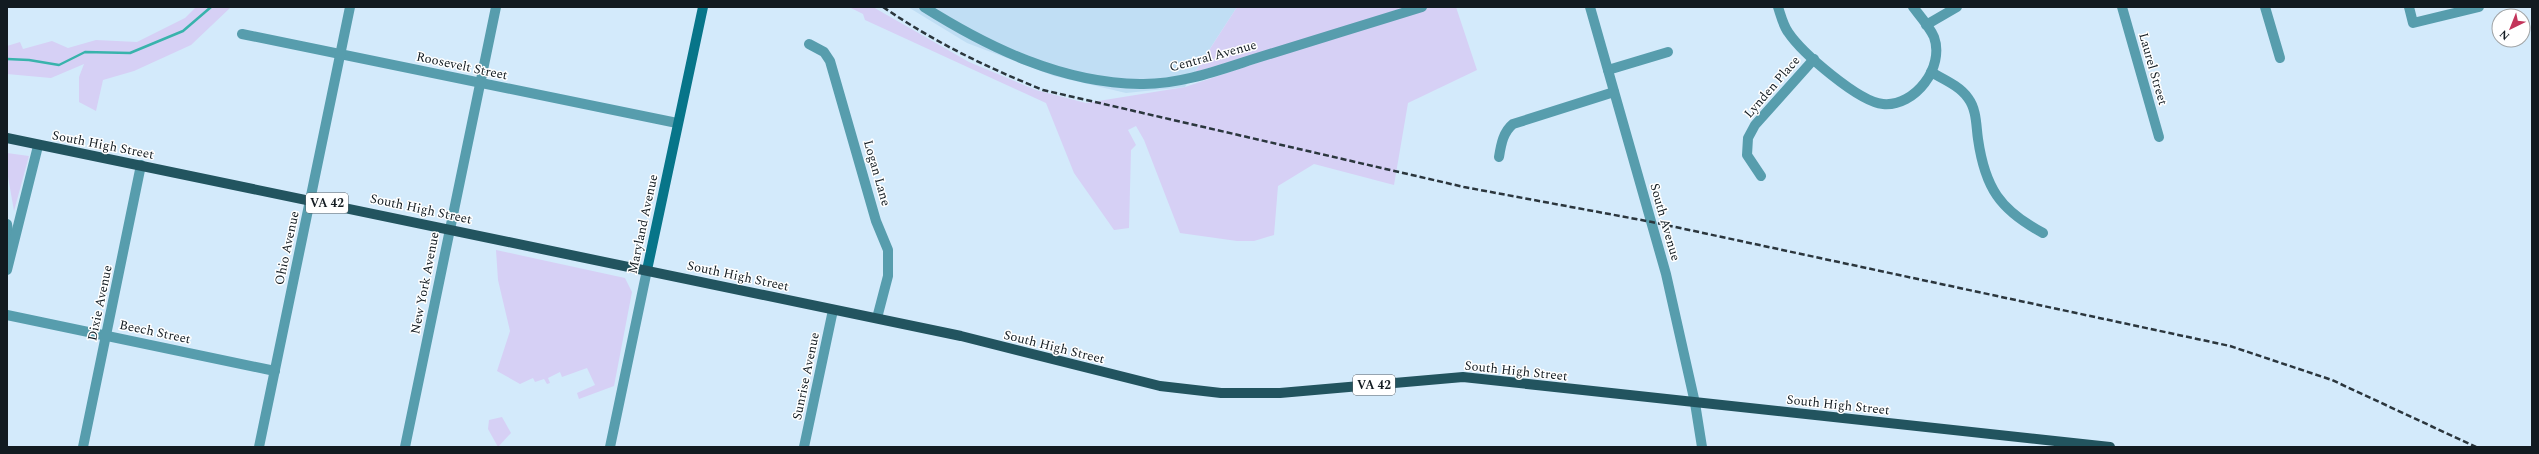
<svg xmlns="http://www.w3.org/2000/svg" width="2539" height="454" font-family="Spectral,serif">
  <rect width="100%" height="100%" fill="#d3eafb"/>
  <path fill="#c0def4" d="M908,7H1237L1185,87L1126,93L1054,76L967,43Z"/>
  <g fill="#d6d0f5">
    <path d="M196,7H231L191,45L134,71L103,80L96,111L79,102V77L84,64L51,78L7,74V46L20,42L23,49L52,41L68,48L96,40L137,42L185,18Z"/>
    <path d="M849,7H873L969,62L1036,90L1086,103L1185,87L1424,7H1456L1477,70L1408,103L1394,185L1314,164L1278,186L1274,235L1254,241H1237L1180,233L1144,140L1136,126L1128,130L1136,145L1131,150L1129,228L1114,230L1074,173L1046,103L865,20L863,14Z"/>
    <path d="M1237,7H1422L1195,72Z"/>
    <path d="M7,153L29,156L14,211L7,171Z"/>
    <path d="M496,250L625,278L632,292L614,386L579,399L577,393L595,385L587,368L562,377L560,372L548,378L550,383L547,384L544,379L535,382L533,378L520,384L497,371L510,331L498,280Z"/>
    <path d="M502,417L511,433L498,447L488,429L489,420Z"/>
  </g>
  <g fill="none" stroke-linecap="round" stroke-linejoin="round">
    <path stroke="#39b3ac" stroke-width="2.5" d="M7,59L29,60L59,65L85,52L130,53L183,31L211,7"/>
    <g stroke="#579dad" stroke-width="10">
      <path d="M1778,7C1781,16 1783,25 1788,32C1802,53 1859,102 1883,104C1915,107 1945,67 1934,37C1929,26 1920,16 1913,7"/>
      <path d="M2122,7L2159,137"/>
      <path d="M2265,7L2280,58"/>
      <path d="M2409,7L2413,23L2479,7"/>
      <path d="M1926,25L1957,7"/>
      <path d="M242,34L677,123"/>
      <path d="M809,44L824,52L830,61L876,221L888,250V276L877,318"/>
      <path d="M1608,70L1668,52"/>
      <path d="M1931,72C1943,79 1960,86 1968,98C1977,110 1976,126 1978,139C1985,188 2000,210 2043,233"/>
      <path d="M1499,157C1501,145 1503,132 1513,124L1614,92"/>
      <path d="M1761,176L1747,155L1748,138L1755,125L1814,59"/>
      <path d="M7,315L275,371"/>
      <path d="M1695,403L1702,447"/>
      <path d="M83,447L141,165"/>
      <path d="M259,447L350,7"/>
      <path d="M405,447L496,7"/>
      <path d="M610,447L647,270"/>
      <path d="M804,447L833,310"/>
    </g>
    <g stroke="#579dad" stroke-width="10">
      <path d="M924,7C989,48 1062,83 1140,84C1181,85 1222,69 1260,57C1314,40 1368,24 1422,7"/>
      <path d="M1590,7L1666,274L1695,403"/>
      <path d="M7,224L10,245"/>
      <path d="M7,270L38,146"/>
    </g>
    <path stroke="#077589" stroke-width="10" d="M647,270L703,7"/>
    <path stroke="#22545f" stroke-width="10" d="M7,138L961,336L1160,386L1221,393H1280L1463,377L2110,447"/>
    <path stroke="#2b363d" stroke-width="2.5" stroke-dasharray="6 3" stroke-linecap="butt" d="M883,7C936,43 984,66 1043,90L1464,187L1652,222L2230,346L2332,380L2476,447"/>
  </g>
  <g text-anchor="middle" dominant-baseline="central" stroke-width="3" stroke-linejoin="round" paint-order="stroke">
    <g fill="#fff" stroke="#595f64" stroke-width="1">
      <rect x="306" y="193" width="42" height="20" rx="3"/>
      <rect x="1353" y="375" width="42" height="20" rx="3"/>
    </g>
    <g font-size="12" font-weight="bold" fill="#121b21">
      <text x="327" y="203">VA 42</text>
      <text x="1374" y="385">VA 42</text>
    </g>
    <g font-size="13" fill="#121b21" stroke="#fff">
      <text transform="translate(1213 56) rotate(-15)">Central Avenue</text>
      <text transform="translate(462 66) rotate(12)">Roosevelt Street</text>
      <text transform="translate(2153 69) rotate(74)">Laurel Street</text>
      <text transform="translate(1772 87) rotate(-49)">Lynden Place</text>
      <text transform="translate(103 145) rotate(11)">South High Street</text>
      <text transform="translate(877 173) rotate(74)">Logan Lane</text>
      <text transform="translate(421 209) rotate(12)">South High Street</text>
      <text transform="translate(1665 222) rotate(74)">South Avenue</text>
      <text transform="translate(643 224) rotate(-78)">Maryland Avenue</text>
      <text transform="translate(287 248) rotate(-78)">Ohio Avenue</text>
      <text transform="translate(738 276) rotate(12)">South High Street</text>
      <text transform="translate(425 283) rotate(-79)">New York Avenue</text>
      <text transform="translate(100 303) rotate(-78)">Dixie Avenue</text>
      <text transform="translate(155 332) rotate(12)">Beech Street</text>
      <text transform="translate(1054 347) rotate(14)">South High Street</text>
      <text transform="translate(1516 371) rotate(6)">South High Street</text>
      <text transform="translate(806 376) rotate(-78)">Sunrise Avenue</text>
      <text transform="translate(1838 405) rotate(6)">South High Street</text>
    </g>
  </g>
  <rect width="2539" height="454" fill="none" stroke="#121b21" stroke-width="16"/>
  <g transform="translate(2511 28) rotate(223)"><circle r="19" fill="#ffffff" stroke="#a0a4a6"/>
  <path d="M0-3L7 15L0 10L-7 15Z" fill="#c3345a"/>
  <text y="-6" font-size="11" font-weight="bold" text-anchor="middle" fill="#121b21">N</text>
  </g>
</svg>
